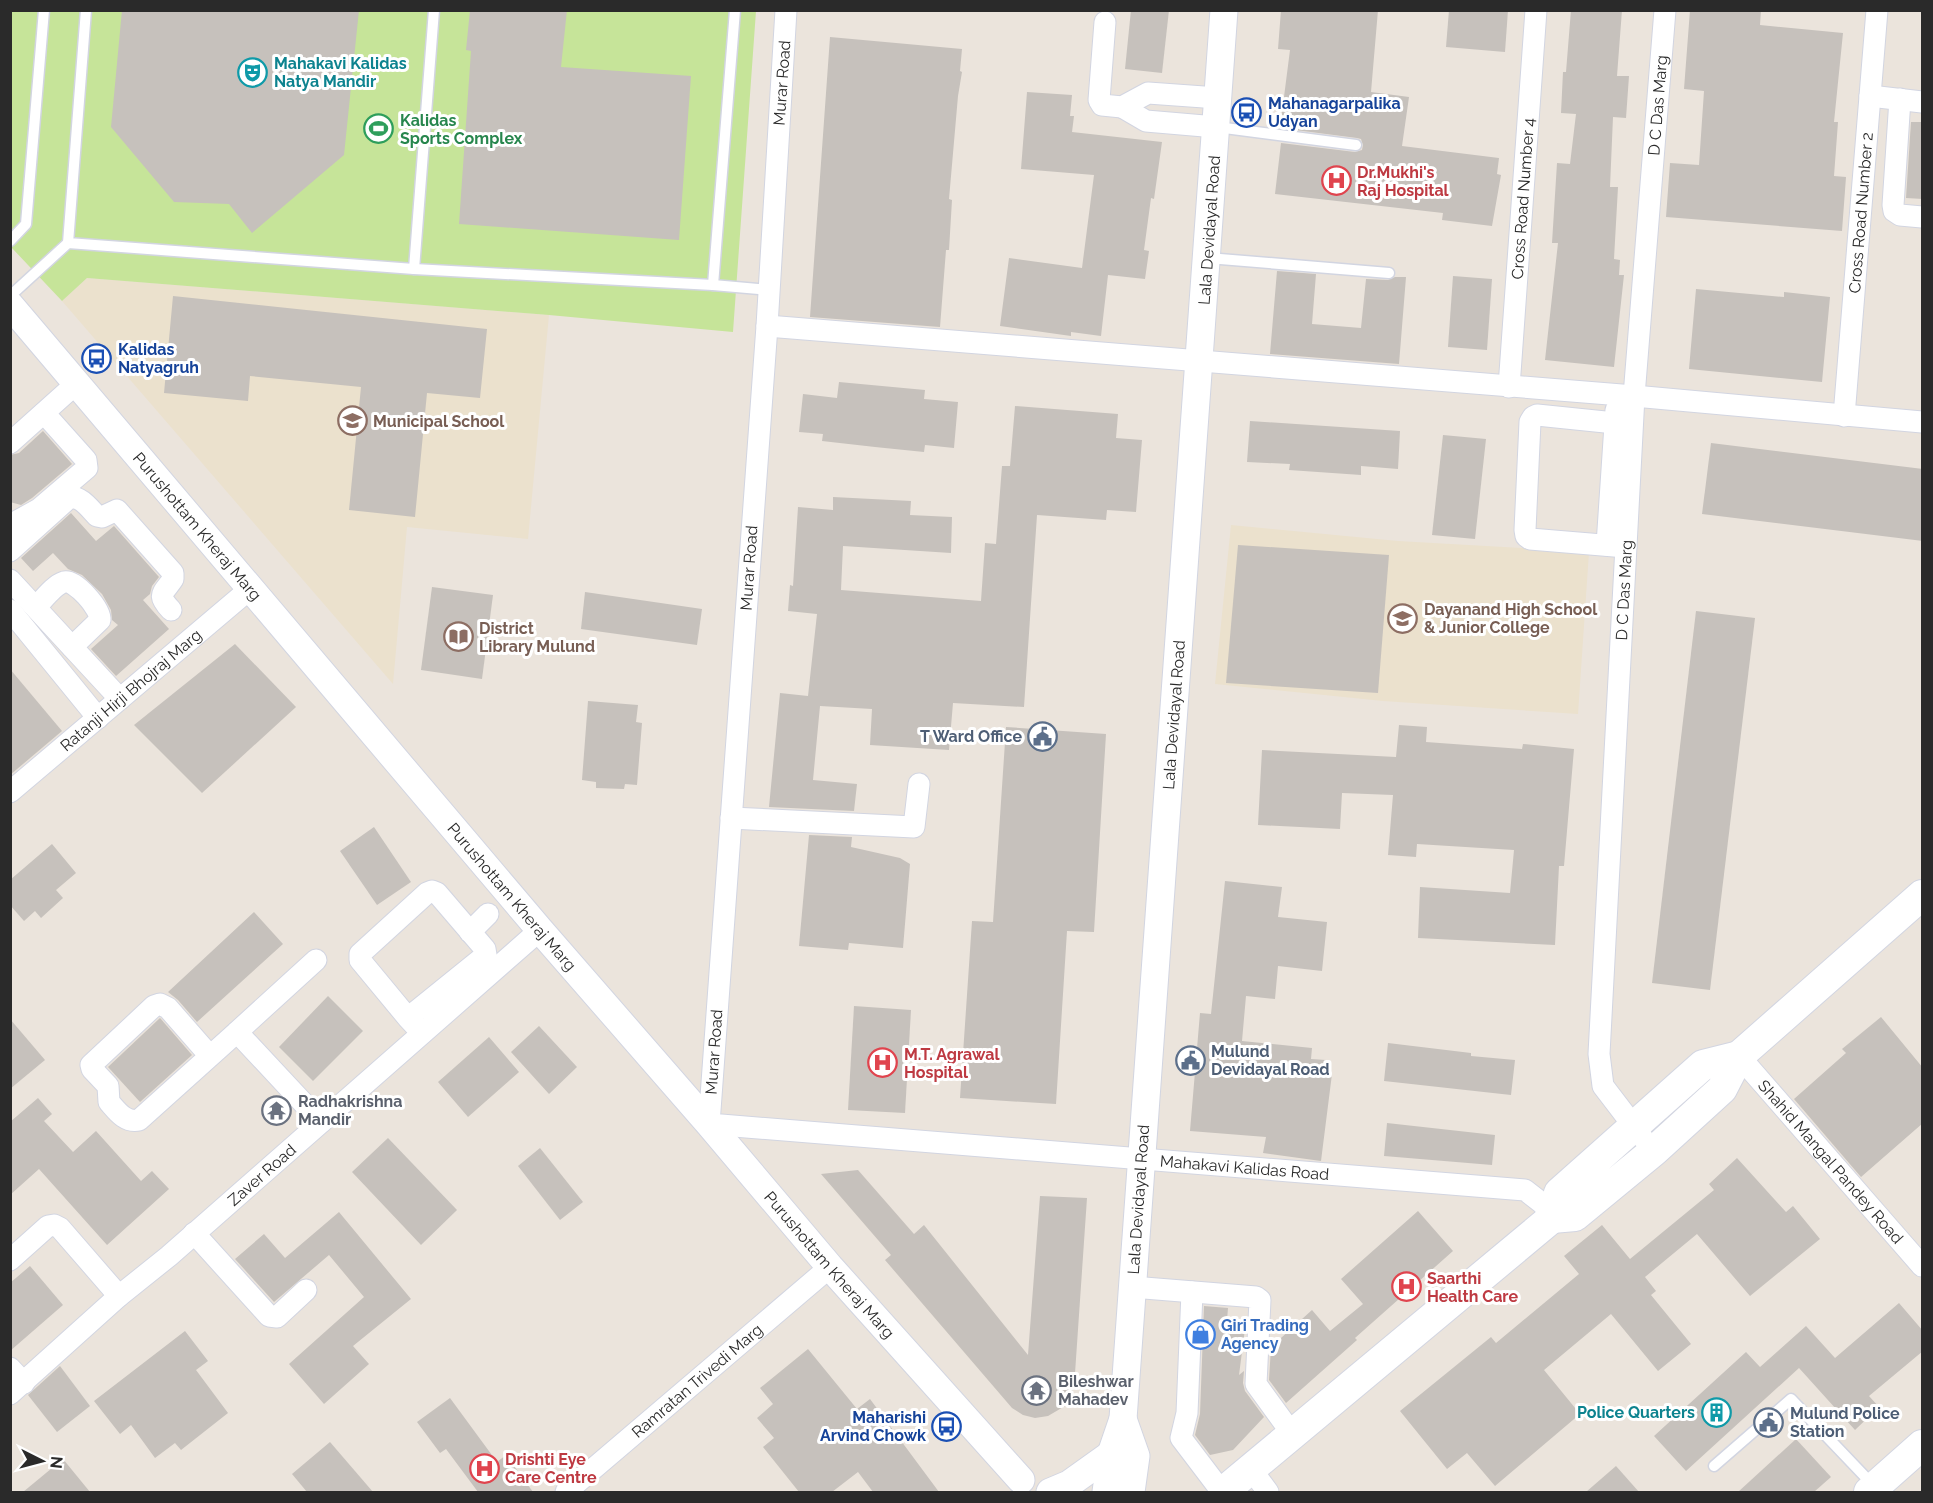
<svg xmlns="http://www.w3.org/2000/svg" width="1933" height="1503" font-family="Raleway,sans-serif">
  <rect width="100%" height="100%" fill="#ebe4dc"/>
  <g fill="#ebe1cd">
    <path d="M87,278L549,315L528,539L407,527L393,684L62,301Z"/>
    <path d="M1231,525L1398,541L1589,552L1578,714L1383,701L1215,684Z"/>
  </g>
  <path fill="#c6e499" d="M11,11H756L733,332L549,315L87,278L62,301L11,247Z"/>
  <g fill="#c6c1bc">
    <path d="M122,10H359L344,155L252,233L229,204L174,202L111,127Z"/>
    <path d="M470,10H567L561,67L691,76L679,240L459,224L471,51L466,50Z"/>
    <path d="M1131,10H1169L1162,73L1125,69Z"/>
    <path d="M1281,10H1378L1371,92L1409,97L1402,146L1499,158L1497,174L1501,175L1492,226L1442,220L1443,213L1275,194L1281,143L1355,152L1362,150L1363,145L1361,139L1357,138L1280,128L1290,50L1278,49Z"/>
    <path d="M1449,10H1508L1505,52L1446,47Z"/>
    <path d="M1571,10H1622L1617,76H1629L1626,118L1613,117L1610,187H1618L1614,259L1620,260L1619,275H1624L1614,367L1545,360L1558,243H1552L1557,163L1570,164L1576,114L1561,113L1563,72H1566Z"/>
    <path d="M1690,10H1761L1760,25L1843,33L1834,122H1838L1834,176L1846,177L1842,231L1666,217L1670,163L1699,165L1704,91L1684,89Z"/>
    <path d="M830,37L962,49L960,71L962,72L958,96L949,199L952,200L949,250H946L940,327L810,317Z"/>
    <path d="M1027,92L1072,95L1070,116H1074L1072,132L1162,142L1154,199L1151,198L1144,250L1149,251L1145,279L1108,275L1101,336L1071,332V336L1000,326L1009,258L1082,268L1094,175L1021,169Z"/>
    <path d="M1911,122H1923V199L1906,198Z"/>
    <path d="M1277,271L1316,274L1312,324L1361,328L1366,279L1388,280L1395,277H1406L1399,364L1270,354Z"/>
    <path d="M1453,276L1492,279L1487,350L1448,347Z"/>
    <path d="M1696,289L1784,297V292L1830,297L1822,382L1689,369Z"/>
    <path d="M173,296L487,329L480,398L427,393L415,517L349,510L361,387L250,376L248,401L164,393Z"/>
    <path d="M839,382L925,390L924,399L958,402L954,448L925,445L924,452L875,447L822,441L823,434L799,432L803,394L837,398Z"/>
    <path d="M1015,406L1118,414L1116,438L1142,440L1136,512L1107,510L1106,520L1037,515L1024,707L953,703L949,750L870,745L872,709L820,706L813,780L857,784L854,811L769,807L780,693L808,696L817,614L788,611L790,585L793,586L798,507L833,510V497L911,501L910,515L952,517L951,553L843,546L841,590L981,601L985,543L996,544L1002,466H1010Z"/>
    <path d="M1250,421L1400,431L1398,469L1361,466V475L1289,470L1290,464L1247,462Z"/>
    <path d="M43,431L72,464L32,498L21,505L10,502V455L19,453Z"/>
    <path d="M1443,435L1486,439L1475,539L1432,535Z"/>
    <path d="M1711,443L1923,469V541L1702,514Z"/>
    <path d="M71,513L96,541L114,526L159,577L152,586L150,594L143,600L169,629L116,676L91,649L118,625L112,620L111,610L102,594L82,575L68,569L53,553L33,571L21,558Z"/>
    <path d="M1238,545L1389,555L1378,693L1226,683Z"/>
    <path d="M432,587L493,595L482,679L421,670Z"/>
    <path d="M585,592L702,609L697,645L581,629Z"/>
    <path d="M1696,611L1755,618L1710,990L1652,983Z"/>
    <path d="M235,644L296,707L202,793L134,725Z"/>
    <path d="M10,669L62,731L10,775Z"/>
    <path d="M588,701L638,705L636,722L642,723L637,785L625,784L624,789L596,788V782L582,780Z"/>
    <path d="M1399,725L1427,727L1426,742L1522,749L1523,744L1574,749L1564,866H1559L1555,945L1418,938L1420,887L1510,893L1514,850L1417,844L1416,857L1388,855L1393,795L1342,793L1340,829L1258,825L1262,750L1396,757Z"/>
    <path d="M1006,727L1106,734L1094,932L1067,931L1056,1104L960,1098L972,921L993,922Z"/>
    <path d="M374,827L411,882L377,905L340,851Z"/>
    <path d="M809,835L852,837L851,847L900,858L910,864L903,948L849,943L848,950L799,946Z"/>
    <path d="M52,844L76,873L56,890L63,898L41,918L35,911L24,921L10,905V880Z"/>
    <path d="M1225,881L1282,887L1278,917L1327,922L1322,971L1278,966L1275,999L1246,996L1242,1041L1312,1048L1311,1059L1326,1060L1325,1074H1332L1321,1161L1263,1153L1266,1137L1190,1131L1200,1013L1211,1014Z"/>
    <path d="M254,912L283,944L197,1022L178,1000L168,992Z"/>
    <path d="M328,996L363,1031L313,1081L279,1047Z"/>
    <path d="M854,1006L911,1010L905,1113L848,1110Z"/>
    <path d="M1881,1017L1923,1068V1123L1861,1177L1794,1099L1846,1053L1842,1049Z"/>
    <path d="M160,1018L192,1055L140,1102L108,1067Z"/>
    <path d="M10,1019L45,1060L10,1089Z"/>
    <path d="M539,1026L577,1067L549,1094L511,1052Z"/>
    <path d="M489,1037L519,1072L468,1117L438,1082Z"/>
    <path d="M1388,1043L1471,1053V1056L1515,1060L1511,1095L1384,1081Z"/>
    <path d="M38,1098L52,1114L44,1121L73,1152L96,1131L141,1181L152,1171L169,1189L107,1245L39,1169L10,1195V1122Z"/>
    <path d="M1387,1123L1495,1135L1492,1165L1384,1156Z"/>
    <path d="M388,1138L457,1210L421,1245L352,1172Z"/>
    <path d="M540,1148L583,1202L560,1220L518,1166Z"/>
    <path d="M1737,1158L1786,1212L1793,1206L1820,1239L1750,1296L1697,1234L1645,1277L1656,1291L1651,1295L1691,1344L1658,1371L1611,1314L1544,1370L1580,1414L1495,1486L1467,1453L1447,1469L1400,1411L1491,1337L1496,1343L1579,1274L1564,1256L1602,1225L1630,1259L1714,1190L1709,1184Z"/>
    <path d="M858,1170L914,1234L924,1225L1028,1355L1040,1196L1087,1198L1074,1388L1065,1406L1048,1416L1035,1418L1023,1415L1012,1408L885,1260L891,1255L821,1174Z"/>
    <path d="M1418,1211L1453,1251L1355,1338L1357,1340L1286,1403L1269,1380L1271,1347L1312,1310L1330,1331L1363,1304L1341,1279Z"/>
    <path d="M339,1212L411,1299L353,1346L369,1364L324,1404L289,1364L364,1297L329,1255L274,1302L235,1259L264,1234L285,1258Z"/>
    <path d="M30,1266L63,1305L10,1351V1283Z"/>
    <path d="M1899,1303L1923,1331V1351L1869,1396L1879,1407L1855,1430L1799,1368L1686,1471L1654,1436L1746,1352L1760,1367L1806,1326L1835,1358Z"/>
    <path d="M1204,1306L1228,1308L1227,1320L1246,1321L1239,1375L1244,1371L1243,1383L1245,1391L1264,1417L1233,1450L1210,1455L1195,1435L1200,1414Z"/>
    <path d="M185,1331L208,1361L196,1370L228,1413L181,1450L175,1443L155,1458L131,1425L120,1434L94,1401Z"/>
    <path d="M808,1349L857,1409L870,1399L939,1492H873L858,1472L832,1492H799L763,1447L774,1438L757,1418L773,1404L760,1388Z"/>
    <path d="M60,1366L90,1406L57,1432L28,1395Z"/>
    <path d="M450,1398L497,1462L506,1455L533,1492H478L446,1449L440,1453L417,1422Z"/>
    <path d="M1796,1439L1831,1477L1814,1492H1738Z"/>
    <path d="M330,1442L373,1492H307L292,1474Z"/>
    <path d="M63,1459L90,1492H23Z"/>
    <path d="M1616,1466L1639,1492H1586Z"/>
  </g>
  <g fill="none" stroke-linecap="round" stroke-linejoin="round">
    <defs>
      <g id="service">
        <path d="M86,10L68,243L414,269L713,285L769,290"/>
        <path d="M1217,127L1356,145"/>
        <path d="M10,241L26,224L44,10"/>
        <path d="M1208,258L1389,273"/>
        <path d="M414,269L434,10"/>
        <path d="M713,285L735,10"/>
        <path d="M10,296L68,243"/>
        <path d="M1714,1466L1791,1399L1873,1485"/>
      </g>
      <g id="minor">
        <path id="s1" d="M786,10L767,326L709,1124L1525,1190L1543,1204L1552,1218"/>
        <path d="M1105,22L1099,100L1102,105L1122,107L1148,93L1218,98"/>
        <path d="M1870,96L1922,102"/>
        <path d="M1900,99L1893,205L1894,211L1900,215L1922,217"/>
        <path d="M1122,107L1146,121L1216,127"/>
        <path d="M767,326L1634,396L1922,422"/>
        <path id="s2" d="M1509,387L1536,10"/>
        <path id="s3" d="M1844,416L1877,10"/>
        <path d="M1615,423L1537,415L1533,417L1530,422L1525,530L1526,536L1530,539L1626,547"/>
        <path d="M10,443L77,383"/>
        <path d="M10,525L39,509L87,468L86,460L44,413"/>
        <path d="M1607,545L1616,410"/>
        <path d="M10,551L70,497C82,497 89,508 97,516L102,517L117,510L173,573V579C163,594 156,594 171,610"/>
        <path d="M10,580L120,699"/>
        <path d="M36,607C43,600 54,585 64,582C75,579 101,609 100,620L72,647"/>
        <path d="M10,610L98,718"/>
        <path id="s4" d="M10,792L251,588"/>
        <path d="M731,818L914,827L919,784"/>
        <path d="M470,932L488,914"/>
        <path d="M316,960L237,1032L321,1122"/>
        <path d="M408,1018L486,955L485,949L437,893L432,891L427,893L360,954V960L408,1018L422,1033"/>
        <path d="M210,1056L168,1008L160,1004L154,1006L91,1065L92,1069L108,1086L109,1102C117,1111 125,1123 139,1120L237,1032"/>
        <path id="s5" d="M1739,1056L1922,1266"/>
        <path id="s6" d="M1642,1137L1603,1086L1599,1054L1634,396L1665,10"/>
        <path d="M194,1233L269,1316L277,1317L306,1290"/>
        <path d="M10,1260L48,1226L54,1225L60,1228L119,1296"/>
        <path d="M1132,1287L1256,1297L1260,1300L1256,1384L1293,1435"/>
        <path d="M1192,1292L1187,1413L1181,1438L1222,1492"/>
        <path d="M10,1368L24,1383"/>
        <path id="s7" d="M10,1394L119,1296L169,1256L540,930"/>
        <path d="M1251,1469L1268,1492"/>
        <path id="s8" d="M566,1492L830,1267"/>
      </g>
      <g id="tertiary">
        <path id="s9" d="M10,305L540,930L709,1124L830,1267L1021,1480"/>
        <path id="s10" d="M1123,1419C1154,949 1193,480 1224,10"/>
        <path d="M1050,1492L1069,1484L1111,1454"/>
        <path d="M1106,1492L1111,1454L1123,1419L1136,1456L1131,1492"/>
      </g>
      <g id="secondary">
        <path d="M1739,1056L1722,1089L1654,1151L1575,1216L1552,1218L1559,1193L1703,1065Z"/>
        <path d="M1739,1056L1922,895"/>
        <path d="M1223,1492L1552,1218"/>
        <path d="M1869,1492L1922,1445"/>
      </g>
    </defs>
    <use href="#service" stroke="#d2d5e1" stroke-width="13"/>
    <use href="#minor" stroke="#d2d5e1" stroke-width="23"/>
    <use href="#tertiary" stroke="#d2d5e1" stroke-width="29"/>
    <use href="#secondary" stroke="#d2d5e1" stroke-width="32"/>
    <use href="#service" stroke="#fff" stroke-width="10"/>
    <use href="#minor" stroke="#fff" stroke-width="21"/>
    <use href="#tertiary" stroke="#fff" stroke-width="27"/>
    <use href="#secondary" stroke="#fff" stroke-width="30"/>
  </g>
  <defs>
    <symbol id="theatre-ring" viewBox="-11 -11 22 22"><circle r="9.5" fill="#fff" stroke="#0f9aa8" stroke-width="1.5"/><path d="M-5-5.5Q0-4 5-5.5V0Q5 5 0 6Q-5 5-5 0ZM-3.3-2.5H-1v1.5H-3.3ZM1-2.5H3.3v1.5H1ZM-2.8 1Q0 5.5 2.8 1Z" fill="#0f9aa8"/></symbol>
    <symbol id="bus-ring" viewBox="-11 -11 22 22"><circle r="9.5" fill="#fff" stroke="#1a4fb4" stroke-width="1.5"/><path d="M-5-6H5V4H4V6H2V4H-2V6H-4V4H-5ZM-3.5-4V0h7V-4ZM-3.5 1.2v1.5H-2V1.2ZM2 1.2v1.5H3.5V1.2Z" fill="#1a4fb4"/></symbol>
    <symbol id="stadium-ring" viewBox="-11 -11 22 22"><circle r="9.5" fill="#fff" stroke="#2e9e5b" stroke-width="1.5"/><path d="M0-5a6.5 5 0 1 0 0 10a6.5 5 0 1 0 0-10ZM-3.5-1.8h7v3.6h-7Z" fill="#2e9e5b"/></symbol>
    <symbol id="hospital-ring" viewBox="-11 -11 22 22"><circle r="9.5" fill="#fff" stroke="#e0444e" stroke-width="1.5"/><path d="M-5-5h3v3.5h4V-5h3V5h-3V1.5h-4V5h-3Z" fill="#e0444e"/></symbol>
    <symbol id="school-ring" viewBox="-11 -11 22 22"><circle r="9.5" fill="#fff" stroke="#8d6e63" stroke-width="1.5"/><path d="M0-5L7-2L0 1L-7-2ZM-4 1L0 2.5L4 1V4Q0 6-4 4Z" fill="#8d6e63"/></symbol>
    <symbol id="library-ring" viewBox="-11 -11 22 22"><circle r="9.5" fill="#fff" stroke="#8d6e63" stroke-width="1.5"/><path d="M-6-4Q-3-5.5-.7-3.5V5Q-3 3-6 4ZM6-4Q3-5.5 .7-3.5V5Q3 3 6 4Z" fill="#8d6e63"/></symbol>
    <symbol id="civic-ring" viewBox="-11 -11 22 22"><circle r="9.5" fill="#fff" stroke="#5c6f8a" stroke-width="1.5"/><path d="M-.6-6.5H3V-4.5H.6V-3L4-1V1h2V6H-6V1h2V-1L-.6-3ZM-1.2 2.5V6h2.4V2.5Z" fill="#5c6f8a"/></symbol>
    <symbol id="temple-ring" viewBox="-11 -11 22 22"><circle r="9.5" fill="#fff" stroke="#6b7280" stroke-width="1.5"/><path d="M0-6L5-2H3V0L6.5 2.5H4V6H1.5V3h-3V6H-4V2.5H-6.5L-3 0V-2H-5Z" fill="#6b7280"/></symbol>
    <symbol id="shop-ring" viewBox="-11 -11 22 22"><circle r="9.5" fill="#fff" stroke="#3f7fe0" stroke-width="1.5"/><path d="M-5-2.5h2.3a2.7 3.5 0 0 1 5.4 0H5L5.5 6h-11ZM-1.5-2.5h3a1.5 2.3 0 0 0-3 0Z" fill="#3f7fe0"/></symbol>
    <symbol id="building-ring" viewBox="-11 -11 22 22"><circle r="9.5" fill="#fff" stroke="#0f9aa8" stroke-width="1.5"/><path d="M-4-6H4V6H1V3H-1V6H-4ZM-2.5-4.3h1.7v1.8h-1.7ZM.8-4.3h1.7v1.8H.8ZM-2.5-1h1.7V.8h-1.7ZM.8-1h1.7V.8H.8Z" fill="#0f9aa8"/></symbol>
  </defs>
  <g fill-rule="evenodd">
    <use href="#theatre-ring" x="236" y="56" width="33" height="33"/>
    <use href="#bus-ring" x="1230" y="96" width="33" height="33"/>
    <use href="#stadium-ring" x="362" y="112" width="33" height="33"/>
    <use href="#hospital-ring" x="1320" y="164" width="33" height="33"/>
    <use href="#bus-ring" x="80" y="342" width="33" height="33"/>
    <use href="#school-ring" x="336" y="404" width="33" height="33"/>
    <use href="#school-ring" x="1386" y="602" width="33" height="33"/>
    <use href="#library-ring" x="442" y="620" width="33" height="33"/>
    <use href="#civic-ring" x="1026" y="720" width="33" height="33"/>
    <use href="#civic-ring" x="1174" y="1044" width="33" height="33"/>
    <use href="#hospital-ring" x="866" y="1046" width="33" height="33"/>
    <use href="#temple-ring" x="260" y="1094" width="33" height="33"/>
    <use href="#hospital-ring" x="1390" y="1270" width="33" height="33"/>
    <use href="#shop-ring" x="1184" y="1318" width="33" height="33"/>
    <use href="#temple-ring" x="1020" y="1374" width="33" height="33"/>
    <use href="#building-ring" x="1700" y="1396" width="33" height="33"/>
    <use href="#civic-ring" x="1752" y="1406" width="33" height="33"/>
    <use href="#bus-ring" x="930" y="1410" width="33" height="33"/>
    <use href="#hospital-ring" x="468" y="1452" width="33" height="33"/>
  </g>
  <g text-anchor="middle" dominant-baseline="central" stroke-width="6" stroke-linejoin="round" paint-order="stroke">
    <g font-size="16" font-weight="bold" fill="#0d838f" stroke="#fff" text-anchor="start">
      <text x="274" y="63">Mahakavi Kalidas<tspan x="274" dy="18">Natya Mandir</tspan></text>
      <text x="1695" y="1412" text-anchor="end">Police Quarters</text>
    </g>
    <g font-size="16" fill="#2a2a2a" stroke="#fff">
      <text transform="translate(782 83) rotate(-86)">Murar Road</text>
      <text stroke="none"><textPath href="#s6" startOffset="1047">D C Das Marg</textPath></text>
      <text stroke="none"><textPath href="#s2" startOffset="189">Cross Road Number 4</textPath></text>
      <text stroke="none"><textPath href="#s3" startOffset="204">Cross Road Number 2</textPath></text>
      <text stroke="none"><textPath href="#s10" startOffset="1192">Lala Devidayal Road</textPath></text>
      <text stroke="none"><textPath href="#s9" startOffset="290">Purushottam Kheraj Marg</textPath></text>
      <text transform="translate(749 568) rotate(-86)">Murar Road</text>
      <text stroke="none"><textPath href="#s6" startOffset="561">D C Das Marg</textPath></text>
      <text stroke="none"><textPath href="#s4" startOffset="158">Ratanji Hirji Bhojraj Marg</textPath></text>
      <text stroke="none"><textPath href="#s10" startOffset="706">Lala Devidayal Road</textPath></text>
      <text stroke="none"><textPath href="#s9" startOffset="776">Purushottam Kheraj Marg</textPath></text>
      <text transform="translate(714 1052) rotate(-86)">Murar Road</text>
      <text stroke="none"><textPath href="#s5" startOffset="140">Shahid Mangal Pandey Road</textPath></text>
      <text stroke="none"><textPath href="#s1" startOffset="1654">Mahakavi Kalidas Road</textPath></text>
      <text stroke="none"><textPath href="#s7" startOffset="334">Zaver Road</textPath></text>
      <text stroke="none"><textPath href="#s10" startOffset="220">Lala Devidayal Road</textPath></text>
      <text stroke="none"><textPath href="#s9" startOffset="1262">Purushottam Kheraj Marg</textPath></text>
      <text stroke="none"><textPath href="#s8" startOffset="172">Ramratan Trivedi Marg</textPath></text>
    </g>
    <g font-size="16" font-weight="bold" fill="#164399" stroke="#fff" text-anchor="start">
      <text x="1268" y="103">Mahanagarpalika<tspan x="1268" dy="18">Udyan</tspan></text>
      <text x="118" y="349">Kalidas<tspan x="118" dy="18">Natyagruh</tspan></text>
      <text x="926" y="1417" text-anchor="end">Maharishi<tspan x="926" dy="18">Arvind Chowk</tspan></text>
    </g>
    <g font-size="16" font-weight="bold" fill="#27864d" stroke="#fff" text-anchor="start">
      <text x="400" y="120">Kalidas<tspan x="400" dy="18">Sports Complex</tspan></text>
    </g>
    <g font-size="16" font-weight="bold" fill="#be3a42" stroke="#fff" text-anchor="start">
      <text x="1357" y="172">Dr.Mukhi's<tspan x="1357" dy="18">Raj Hospital</tspan></text>
      <text x="904" y="1054">M.T. Agrawal<tspan x="904" dy="18">Hospital</tspan></text>
      <text x="1427" y="1278">Saarthi<tspan x="1427" dy="18">Health Care</tspan></text>
      <text x="505" y="1459">Drishti Eye<tspan x="505" dy="18">Care Centre</tspan></text>
    </g>
    <g font-size="16" font-weight="bold" fill="#785e54" stroke="#fff" text-anchor="start">
      <text x="373" y="421">Municipal School</text>
      <text x="1424" y="609">Dayanand High School<tspan x="1424" dy="18">&amp; Junior College</tspan></text>
      <text x="479" y="628">District<tspan x="479" dy="18">Library Mulund</tspan></text>
    </g>
    <g font-size="16" font-weight="bold" fill="#4e5e75" stroke="#fff" text-anchor="start">
      <text x="1022" y="736" text-anchor="end">T Ward Office</text>
      <text x="1211" y="1051">Mulund<tspan x="1211" dy="18">Devidayal Road</tspan></text>
      <text x="1790" y="1413">Mulund Police<tspan x="1790" dy="18">Station</tspan></text>
    </g>
    <g font-size="16" font-weight="bold" fill="#5b616d" stroke="#fff" text-anchor="start">
      <text x="298" y="1101">Radhakrishna<tspan x="298" dy="18">Mandir</tspan></text>
      <text x="1058" y="1381">Bileshwar<tspan x="1058" dy="18">Mahadev</tspan></text>
    </g>
    <g font-size="16" font-weight="bold" fill="#366cbe" stroke="#fff" text-anchor="start">
      <text x="1221" y="1325">Giri Trading<tspan x="1221" dy="18">Agency</tspan></text>
    </g>
  </g>
  <rect width="1933" height="1503" fill="none" stroke="#2a2a2a" stroke-width="24"/>
  <g transform="translate(42 1461) rotate(96)" stroke="#ffffff" stroke-width="4.5" paint-order="stroke">
  <path d="M0-4.5L10 22L0 15L-10 22Z" fill="#2a2a2a"/>
  <text y="-9" font-size="16" font-weight="bold" text-anchor="middle" fill="#2a2a2a">N</text>
  </g>
</svg>
